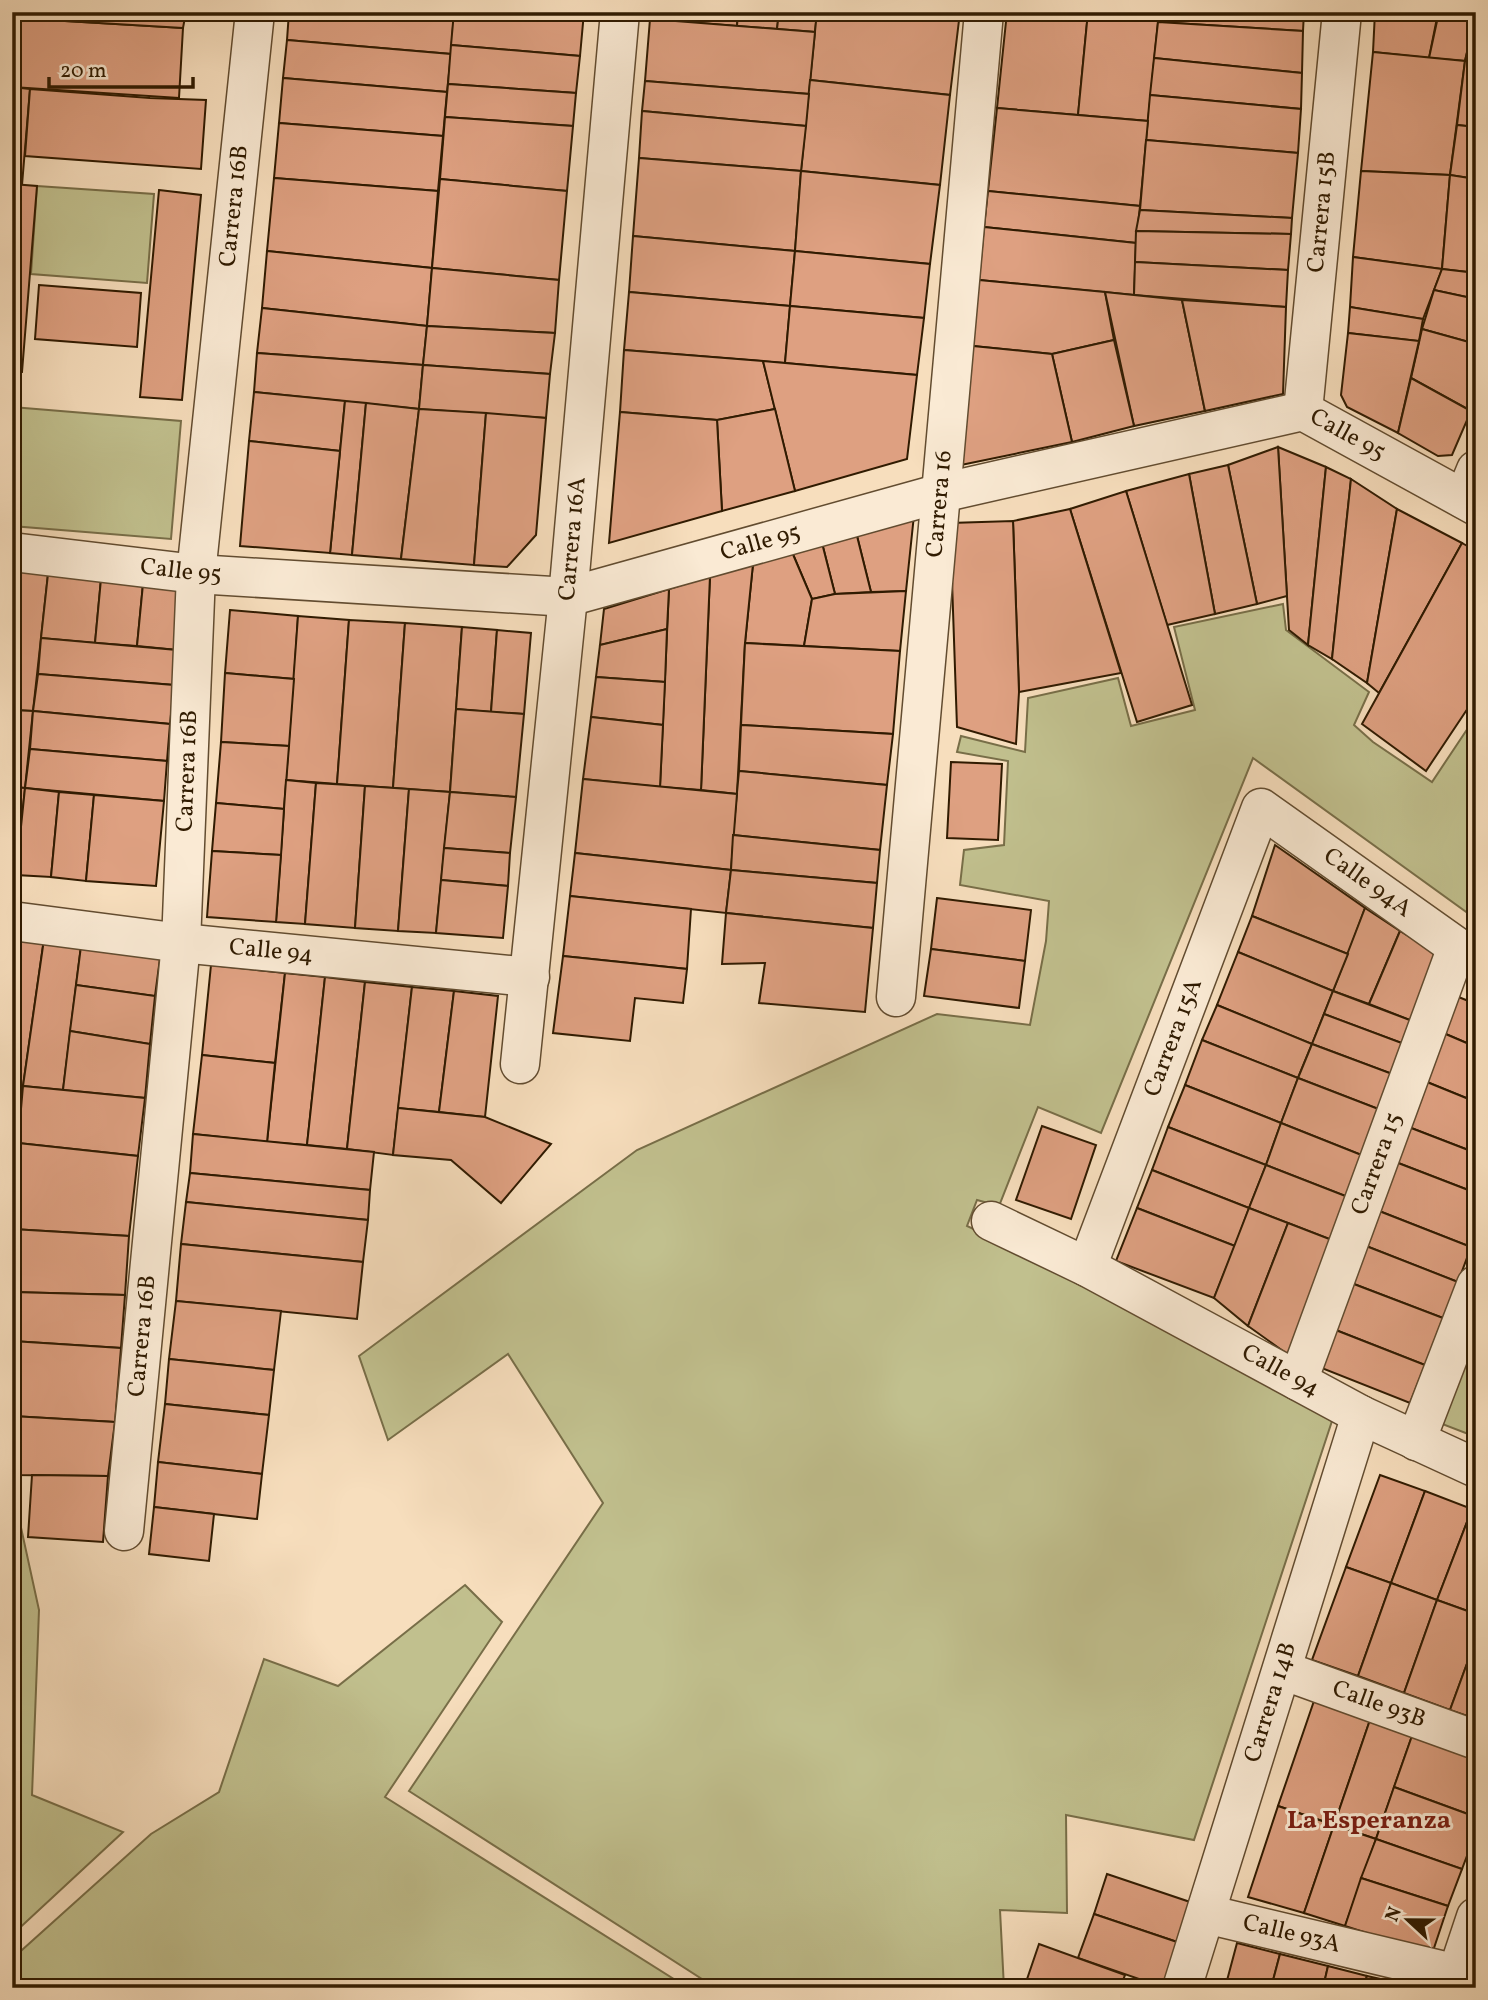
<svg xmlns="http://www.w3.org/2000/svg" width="1488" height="2000" font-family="Vollkorn,serif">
  <rect width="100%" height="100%" fill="#f7debd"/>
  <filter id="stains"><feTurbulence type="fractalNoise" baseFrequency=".00286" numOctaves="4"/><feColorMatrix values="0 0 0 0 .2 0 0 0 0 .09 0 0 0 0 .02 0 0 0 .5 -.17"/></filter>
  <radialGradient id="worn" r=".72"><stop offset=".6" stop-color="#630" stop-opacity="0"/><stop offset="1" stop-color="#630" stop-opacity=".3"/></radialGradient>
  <g fill="#c1c08e" stroke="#786e48" stroke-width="2">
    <path d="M37,186L154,194L147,283L31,274Z"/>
    <path d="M12,407L181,421L171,539L12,526Z"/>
    <path d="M1283,604L1286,630L1369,692L1354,725L1373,742L1432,782L1476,716V919L1253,758L1101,1133L1038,1107L999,1206L977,1200L967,1226L1083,1281L1332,1421L1194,1840L1066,1815L1067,1913L1000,1910L1004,1988H716L409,1791L603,1503L508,1354L388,1440L359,1356L637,1150L937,1014L1030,1025L1046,941L1049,901L960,885L964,850L1004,845L1008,761L957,752L961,736L1025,752L1028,698L1118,678L1131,726L1195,710L1174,627Z"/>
    <path d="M1476,1323V1437L1437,1422Z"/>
    <path d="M12,1514L20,1523L39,1610L32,1795L123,1832L12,1935Z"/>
    <path d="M465,1585L502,1622L385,1797L688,1988H12V1959L151,1834L219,1792L264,1659L338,1686Z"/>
  </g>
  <g fill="#dea081" stroke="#301b01" stroke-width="2">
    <path d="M12,12H32V19L183,28L179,98L12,87Z"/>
    <path d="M32,12H186L183,28L32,19Z"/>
    <path d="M289,12H454L451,54L287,40Z"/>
    <path d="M454,12H584L580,56L451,45Z"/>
    <path d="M650,12H738L737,26L650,19Z"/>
    <path d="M738,12H779L777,29L737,26Z"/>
    <path d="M779,12H817L815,32L777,29Z"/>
    <path d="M817,12H960L950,95L810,80Z"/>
    <path d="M1007,12H1088L1078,115L997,108Z"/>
    <path d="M1088,12H1159L1148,121L1078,115Z"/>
    <path d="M1159,12H1304L1303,31L1158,22Z"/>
    <path d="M1375,12L1437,18L1429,58L1373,52Z"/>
    <path d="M1386,12H1439L1437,18Z"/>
    <path d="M1439,12H1476L1465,61L1429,58Z"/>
    <path d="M1476,15V61H1465Z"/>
    <path d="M650,19L815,32L809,94L645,81Z"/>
    <path d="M1158,22L1303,31L1302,73L1154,58Z"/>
    <path d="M287,40L451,54L447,92L283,78Z"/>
    <path d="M451,45L580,56L576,93L448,84Z"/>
    <path d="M1373,52L1465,61L1450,175L1361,171Z"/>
    <path d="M1154,58L1302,73L1301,109L1150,95Z"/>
    <path d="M1465,61H1476V127L1457,125Z"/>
    <path d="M283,78L447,92L443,136L279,123Z"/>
    <path d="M810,80L950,95L940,185L801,171Z"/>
    <path d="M645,81L809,94L806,126L642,111Z"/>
    <path d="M448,84L576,93L573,126L445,117Z"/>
    <path d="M12,87L30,89L22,185L12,184Z"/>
    <path d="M30,89L150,98L206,100L201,169L25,156Z"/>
    <path d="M1150,95L1301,109L1298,153L1146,140Z"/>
    <path d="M997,108L1148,121L1140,206L988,191Z"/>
    <path d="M642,111L806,126L801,171L639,158Z"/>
    <path d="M445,117L573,126L567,191L440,179Z"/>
    <path d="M279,123L443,136L438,191L274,178Z"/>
    <path d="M1457,125L1476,127V179L1450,175Z"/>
    <path d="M1146,140L1298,153L1292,218L1140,210Z"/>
    <path d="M639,158L801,171L795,251L633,236Z"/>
    <path d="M801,171L940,185L930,264L795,251Z"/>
    <path d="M1361,171L1450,175L1442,269L1353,257Z"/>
    <path d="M1450,175L1476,179V273L1442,269Z"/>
    <path d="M274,178L438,191L432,268L267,251Z"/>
    <path d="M440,179L567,191L559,280L432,268Z"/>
    <path d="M12,184L37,186L22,372L12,371Z"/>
    <path d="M159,190L201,195L182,400L140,397Z"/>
    <path d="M988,191L1140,206L1136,243L984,227Z"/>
    <path d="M1140,210L1292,218L1291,234L1136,231Z"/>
    <path d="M984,227L1136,243L1134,295L979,280Z"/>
    <path d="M1136,231L1291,234L1288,270L1135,262Z"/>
    <path d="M633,236L795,251L790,306L629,292Z"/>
    <path d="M267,251L432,268L427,326L262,308Z"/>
    <path d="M795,251L930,264L924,318L790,306Z"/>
    <path d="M1353,257L1442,269L1423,319L1350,307Z"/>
    <path d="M1135,262L1288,270L1286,307L1134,295Z"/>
    <path d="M432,268L559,280L555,333L427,326Z"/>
    <path d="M1442,269L1476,273V299L1434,290Z"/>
    <path d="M979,280L1105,292L1114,340L1052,354L973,346Z"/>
    <path d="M39,285L141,293L137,347L35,339Z"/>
    <path d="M1434,290L1476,299V344L1422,329Z"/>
    <path d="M629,292L790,306L785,363L624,350Z"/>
    <path d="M1105,292L1182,300L1205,411L1134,426Z"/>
    <path d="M1182,300L1286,307L1283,394L1205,411Z"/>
    <path d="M790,306L924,318L917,375L785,363Z"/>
    <path d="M1350,307L1423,319L1419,341L1348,333Z"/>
    <path d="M262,308L427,326L423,365L257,353Z"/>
    <path d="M427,326L555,333L550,374L423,365Z"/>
    <path d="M1422,329L1476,344V400L1471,411L1411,378Z"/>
    <path d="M1348,333L1419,341L1398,433L1347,407L1341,395Z"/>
    <path d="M1114,340L1134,426L1072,442L1052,354Z"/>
    <path d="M973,346L1052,354L1072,442L961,465Z"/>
    <path d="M624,350L763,361L775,409L717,420L620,412Z"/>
    <path d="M257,353L423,365L419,409L254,392Z"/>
    <path d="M763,361L917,375L907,459L795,491Z"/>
    <path d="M423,365L550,374L546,418L419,409Z"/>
    <path d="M1411,378L1471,411L1452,455L1438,456L1398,433Z"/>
    <path d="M254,392L345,401L340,451L249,441Z"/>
    <path d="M345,401L366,403L352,555L330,553Z"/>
    <path d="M366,403L419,409L401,559L352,555Z"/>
    <path d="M419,409L486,413L474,565L401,559Z"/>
    <path d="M775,409L795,491L722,511L717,420Z"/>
    <path d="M620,412L717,420L722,511L609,543Z"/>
    <path d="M486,413L546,418L536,535L507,567L474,565Z"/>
    <path d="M249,441L340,451L330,553L240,546Z"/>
    <path d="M1278,447L1326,467L1308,645L1289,630Z"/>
    <path d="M1278,447L1287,596L1257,604L1228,465Z"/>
    <path d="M1228,465L1257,604L1215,614L1189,474Z"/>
    <path d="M1326,467L1351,479L1332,659L1308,645Z"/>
    <path d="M1189,474L1215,614L1167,625L1126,491Z"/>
    <path d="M1351,479L1397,509L1367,683L1332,659Z"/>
    <path d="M1126,491L1192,705L1137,722L1070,509Z"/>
    <path d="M1070,509L1121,673L1019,692L1013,521Z"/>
    <path d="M1397,509L1462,543L1379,693L1367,683Z"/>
    <path d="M914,515L906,591L871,592L856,532Z"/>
    <path d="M1013,521L1019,692L1016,744L957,727L950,523Z"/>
    <path d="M856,532L871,592L835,594L822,543Z"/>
    <path d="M822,543L835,594L812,599L792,552Z"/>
    <path d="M1462,543L1476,551V696L1426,771L1362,724Z"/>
    <path d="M792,552L812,599L804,646L745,643L753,564Z"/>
    <path d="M753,564L745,643L737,794L701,790L710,576Z"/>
    <path d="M12,570L48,574L33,711L12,710Z"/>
    <path d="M48,574L101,579L95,643L41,638Z"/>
    <path d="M710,576L701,790L660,787L669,589Z"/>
    <path d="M101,579L143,584L137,646L95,643Z"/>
    <path d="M143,584L183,588L177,650L137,646Z"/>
    <path d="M669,589L667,629L600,645L604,609Z"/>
    <path d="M906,591L900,651L804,646L812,599L835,594Z"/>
    <path d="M230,610L298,616L294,679L225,673Z"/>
    <path d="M298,616L349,620L337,784L286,780Z"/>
    <path d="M349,620L405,623L393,788L337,784Z"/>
    <path d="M405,623L462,627L450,792L393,788Z"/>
    <path d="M462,627L497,630L491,712L456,709Z"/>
    <path d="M667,629L665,682L596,677L600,645Z"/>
    <path d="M497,630L531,633L524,714L491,712Z"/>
    <path d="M41,638L177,650L174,685L38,674Z"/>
    <path d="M745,643L900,651L893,734L741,725Z"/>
    <path d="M225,673L294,679L289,746L221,742Z"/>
    <path d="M38,674L174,685L170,724L33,711Z"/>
    <path d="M596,677L665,682L663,725L591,717Z"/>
    <path d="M456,709L524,714L516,797L450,792Z"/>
    <path d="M12,710L33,711L25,788L12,787Z"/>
    <path d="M33,711L170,724L167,761L30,749Z"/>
    <path d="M591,717L663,725L660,787L583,779Z"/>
    <path d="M741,725L893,734L887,785L739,771Z"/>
    <path d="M221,742L289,746L284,809L216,803Z"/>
    <path d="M30,749L167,761L164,801L25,788Z"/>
    <path d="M951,762L1002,764L998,840L947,838Z"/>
    <path d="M739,771L887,785L880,850L733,835Z"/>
    <path d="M583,779L737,794L731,870L575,853Z"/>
    <path d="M286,780L316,783L305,924L276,922Z"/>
    <path d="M316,783L365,786L355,928L305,924Z"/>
    <path d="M365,786L409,789L398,931L355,928Z"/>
    <path d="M12,787L25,788L16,875L12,874Z"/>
    <path d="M25,788L59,792L51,877L16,875Z"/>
    <path d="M409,789L450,792L436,933L398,931Z"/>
    <path d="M59,792L94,795L86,881L51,877Z"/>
    <path d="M450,792L516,797L510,853L444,848Z"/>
    <path d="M94,795L164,801L156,886L86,881Z"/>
    <path d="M216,803L284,809L281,855L212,851Z"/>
    <path d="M733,835L880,850L877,883L731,870Z"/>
    <path d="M1275,845L1365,908L1348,954L1252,916Z"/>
    <path d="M444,848L510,853L508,886L441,880Z"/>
    <path d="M212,851L281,855L276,922L207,917Z"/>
    <path d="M575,853L731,870L726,913L570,896Z"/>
    <path d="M731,870L877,883L873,928L726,913Z"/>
    <path d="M441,880L508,886L503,938L436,933Z"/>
    <path d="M570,896L691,909L687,969L563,956Z"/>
    <path d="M937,898L1031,910L1025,961L931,949Z"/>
    <path d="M1365,908L1400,931L1369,1004L1333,991Z"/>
    <path d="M726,913L873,928L865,1012L759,1003L765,963L722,964Z"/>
    <path d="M1252,916L1348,954L1333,991L1238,952Z"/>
    <path d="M1400,931L1441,956L1415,1022L1369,1004Z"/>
    <path d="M12,935L44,939L23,1086L12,1084Z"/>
    <path d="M44,939L81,946L63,1090L23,1086Z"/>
    <path d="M81,946L161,951L155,996L76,985Z"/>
    <path d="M931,949L1025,961L1019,1008L924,996Z"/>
    <path d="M1238,952L1333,991L1312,1044L1217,1005Z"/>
    <path d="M563,956L687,969L683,1003L635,998L630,1041L553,1033Z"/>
    <path d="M211,965L285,973L275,1063L202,1055Z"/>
    <path d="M285,973L325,977L307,1145L267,1142Z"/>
    <path d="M325,977L365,982L347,1149L307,1145Z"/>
    <path d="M365,982L412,987L393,1155L347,1149Z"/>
    <path d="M76,985L155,996L150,1044L70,1031Z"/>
    <path d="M412,987L454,991L439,1112L398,1108Z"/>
    <path d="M454,991L498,996L485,1117L439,1112Z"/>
    <path d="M1333,991L1415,1022L1407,1045L1324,1014Z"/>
    <path d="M1456,996L1476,1004V1047L1441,1032Z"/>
    <path d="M1217,1005L1312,1044L1298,1078L1202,1040Z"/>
    <path d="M1324,1014L1407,1045L1395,1075L1312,1044Z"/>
    <path d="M70,1031L150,1044L145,1098L63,1090Z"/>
    <path d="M1441,1032L1476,1047V1102L1422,1080Z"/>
    <path d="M1202,1040L1298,1078L1281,1123L1185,1085Z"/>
    <path d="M1312,1044L1395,1075L1381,1110L1298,1078Z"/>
    <path d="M202,1055L275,1063L267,1142L193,1134Z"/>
    <path d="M1298,1078L1381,1110L1364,1156L1281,1123Z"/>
    <path d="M1422,1080L1476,1102V1153L1406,1126Z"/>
    <path d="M12,1084L23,1086L18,1143H12Z"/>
    <path d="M1185,1085L1281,1123L1266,1165L1168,1127Z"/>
    <path d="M23,1086L145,1098L138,1156L18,1143Z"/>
    <path d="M398,1108L485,1117L551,1144L501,1203L451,1160L393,1155Z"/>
    <path d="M1281,1123L1364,1156L1348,1197L1266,1165Z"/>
    <path d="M1042,1126L1096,1145L1071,1219L1016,1200Z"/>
    <path d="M1406,1126L1476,1153V1193L1393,1161Z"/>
    <path d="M1168,1127L1266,1165L1249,1208L1152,1170Z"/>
    <path d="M193,1134L374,1152L370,1190L190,1173Z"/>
    <path d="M12,1143H18L12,1201Z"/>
    <path d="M18,1143L138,1156L129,1236L12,1229V1201Z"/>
    <path d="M1393,1161L1476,1193V1233L1471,1247L1374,1209Z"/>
    <path d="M1266,1165L1348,1197L1332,1240L1249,1208Z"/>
    <path d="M1152,1170L1249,1208L1235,1246L1137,1208Z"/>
    <path d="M190,1173L370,1190L368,1220L186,1202Z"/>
    <path d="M186,1202L368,1220L363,1262L181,1244Z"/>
    <path d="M1137,1208L1235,1246L1214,1298L1116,1261Z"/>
    <path d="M1249,1208L1288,1223L1248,1326L1214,1298Z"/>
    <path d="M1374,1209L1471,1247L1458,1282L1361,1244Z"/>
    <path d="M1288,1223L1332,1240L1290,1356L1248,1326Z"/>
    <path d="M12,1229L129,1236L125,1295L12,1292Z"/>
    <path d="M181,1244L363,1262L357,1319L176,1301Z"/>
    <path d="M1361,1244L1458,1282L1443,1318L1346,1281Z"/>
    <path d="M1346,1281L1443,1318L1425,1365L1328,1327Z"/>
    <path d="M12,1292L125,1295L121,1348L12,1341Z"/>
    <path d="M176,1301L281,1311L274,1370L169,1359Z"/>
    <path d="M1328,1327L1425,1365L1410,1403L1314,1365Z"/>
    <path d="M12,1341L121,1348L115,1422L12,1416Z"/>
    <path d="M169,1359L274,1370L269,1415L165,1404Z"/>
    <path d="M165,1404L269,1415L262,1474L158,1462Z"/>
    <path d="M12,1416L115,1422L108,1476L12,1475Z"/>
    <path d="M158,1462L262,1474L257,1519L154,1507Z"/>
    <path d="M32,1475L108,1476L103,1542L28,1537Z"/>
    <path d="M1380,1475L1425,1491L1391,1583L1346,1567Z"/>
    <path d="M1425,1491L1472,1509L1437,1600L1391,1583Z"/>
    <path d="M154,1507L214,1514L209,1561L149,1554Z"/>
    <path d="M1472,1509L1476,1510V1614L1437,1600Z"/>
    <path d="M1346,1567L1391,1583L1358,1676L1312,1660Z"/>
    <path d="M1391,1583L1437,1600L1404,1693L1358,1676Z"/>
    <path d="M1437,1600L1476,1614V1639L1450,1710L1404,1693Z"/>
    <path d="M1476,1639V1719L1450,1710Z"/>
    <path d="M1315,1698L1371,1717L1334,1825L1278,1806Z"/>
    <path d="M1371,1717L1413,1733L1376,1839L1334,1825Z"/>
    <path d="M1413,1733L1476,1756V1817L1394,1787Z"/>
    <path d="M1394,1787L1476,1817V1832L1462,1869L1376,1839Z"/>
    <path d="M1278,1806L1334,1825L1304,1913L1248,1897Z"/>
    <path d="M1334,1825L1376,1839L1345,1926L1304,1913Z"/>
    <path d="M1376,1839L1462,1869L1448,1906L1361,1878Z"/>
    <path d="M1107,1874L1193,1903L1180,1943L1094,1914Z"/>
    <path d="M1361,1878L1448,1906L1432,1954L1345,1926Z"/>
    <path d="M1094,1914L1180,1943L1165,1988L1078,1958Z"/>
    <path d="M1237,1943L1280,1954L1271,1988H1225Z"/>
    <path d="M1039,1944L1125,1975L1120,1988H1024Z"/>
    <path d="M1280,1954L1328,1966L1323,1988H1271Z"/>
    <path d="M1328,1966L1367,1976L1363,1988H1323Z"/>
    <path d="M1367,1976L1403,1984L1402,1988H1363Z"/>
  </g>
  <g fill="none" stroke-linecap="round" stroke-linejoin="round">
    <defs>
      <g id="minor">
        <path id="s1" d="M1303,411L1342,12"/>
        <path d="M1464,499L1476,470"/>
        <path id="s2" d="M12,552L196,574L568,597L941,493L1303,411L1476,506"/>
        <path id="s3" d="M12,921L181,943L530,977"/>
        <path id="s4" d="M896,997L984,12"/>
        <path id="s5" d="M520,1064L568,597L620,12"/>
        <path id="s6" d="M991,1221L1087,1267L1361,1415L1476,1468"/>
        <path id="s7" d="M1087,1267L1261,808L1457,947L1476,956"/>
        <path id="s8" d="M1298,1381L1457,947"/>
        <path d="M1416,1441L1476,1285"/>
        <path id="s9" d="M124,1531L181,943L196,574L255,12"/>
        <path id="s10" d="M1282,1670L1476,1740"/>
        <path id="s11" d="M1206,1914L1457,1974L1476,1917"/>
        <path id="s12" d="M1182,1988L1361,1415"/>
      </g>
    </defs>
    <use href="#minor" stroke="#624c30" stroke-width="41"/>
    <use href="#minor" stroke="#faead4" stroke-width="38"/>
  </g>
  <g text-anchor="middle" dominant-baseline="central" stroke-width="6" stroke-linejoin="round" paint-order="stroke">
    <g font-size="24" fill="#301b01" stroke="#faead4">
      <text stroke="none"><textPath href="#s9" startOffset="1330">Carrera 16B</textPath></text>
      <text stroke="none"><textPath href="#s1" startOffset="200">Carrera 15B</textPath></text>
      <text stroke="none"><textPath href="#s2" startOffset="1367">Calle 95</textPath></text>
      <text stroke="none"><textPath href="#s4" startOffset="495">Carrera 16</textPath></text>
      <text stroke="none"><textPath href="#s5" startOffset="528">Carrera 16A</textPath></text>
      <text stroke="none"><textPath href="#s2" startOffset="758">Calle 95</textPath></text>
      <text stroke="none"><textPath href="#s2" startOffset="170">Calle 95</textPath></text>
      <text stroke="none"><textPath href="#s9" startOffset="763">Carrera 16B</textPath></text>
      <text stroke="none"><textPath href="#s7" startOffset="621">Calle 94A</textPath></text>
      <text stroke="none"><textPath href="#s3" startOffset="261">Calle 94</textPath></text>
      <text stroke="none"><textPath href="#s7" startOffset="245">Carrera 15A</textPath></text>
      <text stroke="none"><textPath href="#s8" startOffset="231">Carrera 15</textPath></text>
      <text stroke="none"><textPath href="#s9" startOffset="196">Carrera 16B</textPath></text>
      <text stroke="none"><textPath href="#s6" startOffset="326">Calle 94</textPath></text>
      <text stroke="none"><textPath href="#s12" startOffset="299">Carrera 14B</textPath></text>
      <text stroke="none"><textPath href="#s10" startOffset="103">Calle 93B</textPath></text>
      <text stroke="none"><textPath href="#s11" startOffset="88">Calle 93A</textPath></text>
    </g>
    <g font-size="26" font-weight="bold" fill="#7a1f14" stroke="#faead4">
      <text x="1369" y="1821">La Esperanza</text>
    </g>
  </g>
  <rect width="1488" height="2000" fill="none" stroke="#f7debd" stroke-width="42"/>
  <rect x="14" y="14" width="1460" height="1972" fill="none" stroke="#301b01" stroke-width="3.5"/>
  <rect x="21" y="21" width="1446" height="1958" fill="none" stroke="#301b01" stroke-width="2"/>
  <g transform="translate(1408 1920) rotate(292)" stroke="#faead4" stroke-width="5" paint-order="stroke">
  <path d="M0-5L12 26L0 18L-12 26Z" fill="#301b01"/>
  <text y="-10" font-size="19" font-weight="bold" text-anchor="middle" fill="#301b01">N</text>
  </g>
  <path d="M49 77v10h144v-10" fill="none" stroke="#301b01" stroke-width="3.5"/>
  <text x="60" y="77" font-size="21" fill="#301b01" stroke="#faead4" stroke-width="5" paint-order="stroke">20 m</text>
  <rect width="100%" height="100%" filter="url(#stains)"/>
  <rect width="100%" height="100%" fill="url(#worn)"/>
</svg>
